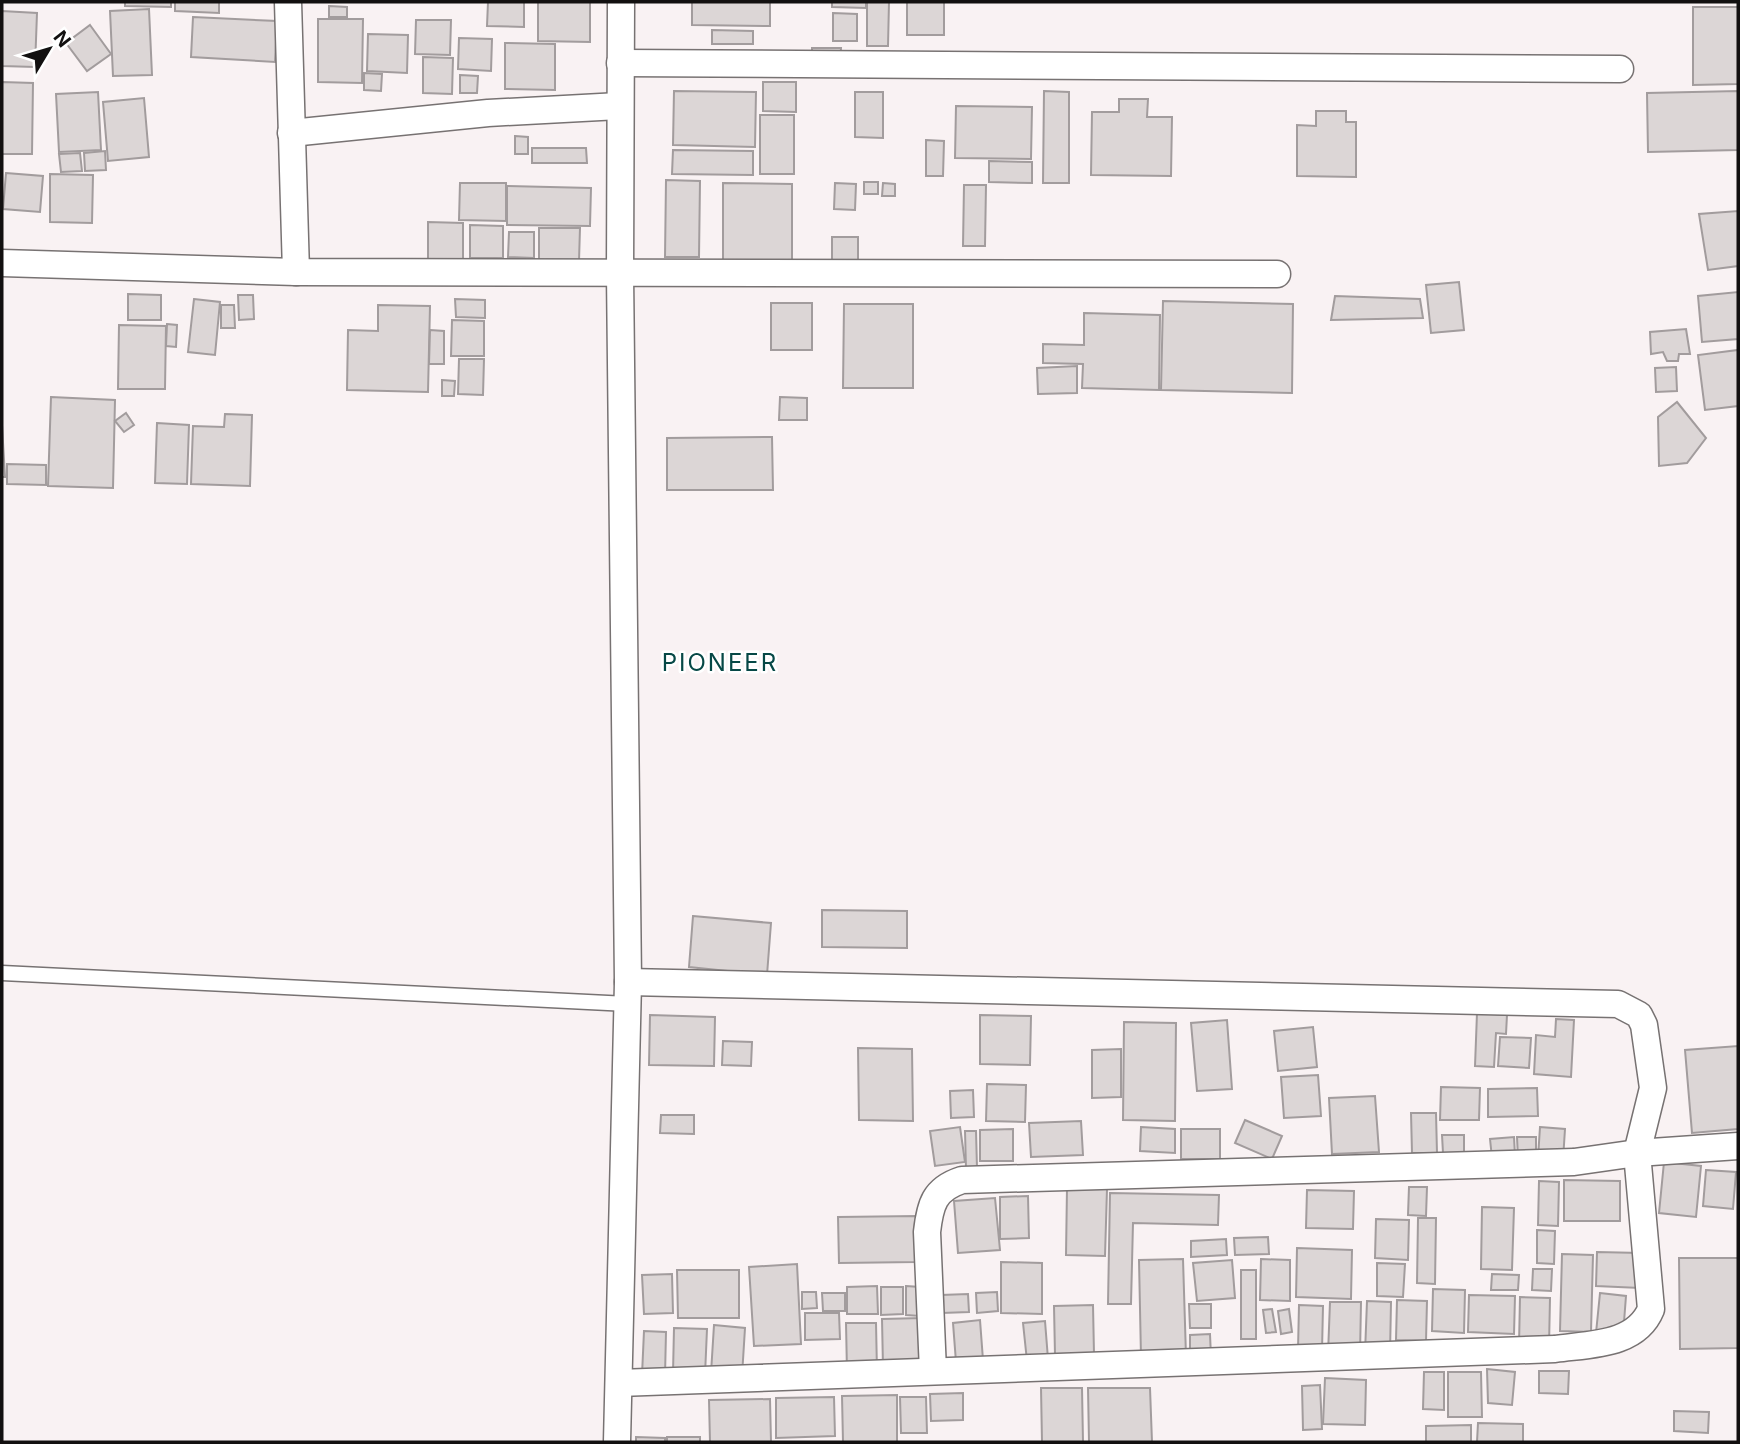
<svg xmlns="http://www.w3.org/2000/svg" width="1740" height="1444" font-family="Inter,sans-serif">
  <rect width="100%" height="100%" fill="#f9f2f3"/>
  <g fill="#dcd6d6" stroke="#a29c9d" stroke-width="2">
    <path d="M125,2H171V7L125,6Z"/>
    <path d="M175,2H219V13L175,11Z"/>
    <path d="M488,2H524V27L487,26Z"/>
    <path d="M538,2H590V42L538,41Z"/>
    <path d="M692,2H770V26L692,25Z"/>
    <path d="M832,2H866V8L832,7Z"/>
    <path d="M867,2H889L888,46H867Z"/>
    <rect x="907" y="2" width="37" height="33"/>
    <path d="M329,6L347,7V17H329Z"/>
    <path d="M1693,7H1738V84L1693,85Z"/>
    <path d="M149,9L152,75L113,76L110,11Z"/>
    <path d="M2,11L37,13L35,67L2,66Z"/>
    <path d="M833,13L857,14V41H833Z"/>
    <path d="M193,17L277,21L275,62L191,57Z"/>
    <path d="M318,19H363L362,83L318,82Z"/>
    <path d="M416,20H451L450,55L415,54Z"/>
    <path d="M90,25L111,54L87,71L66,43Z"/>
    <path d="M712,30L753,31V44H712Z"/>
    <path d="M368,34L408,35L407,73L367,71Z"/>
    <path d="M459,38L492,39L491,71L458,69Z"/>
    <path d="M505,43L555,44V90L505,89Z"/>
    <path d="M812,48H841L840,62H812Z"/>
    <path d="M423,57L453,58L452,94L423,93Z"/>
    <path d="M364,73L382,74L381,91L364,90Z"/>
    <path d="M460,75L478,76L477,93H460Z"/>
    <path d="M2,82L33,83L32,154H2Z"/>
    <path d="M763,82H796V112L763,111Z"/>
    <path d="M674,91L756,92L755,147L673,145Z"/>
    <path d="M1044,91L1069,92V183H1043Z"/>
    <path d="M1738,91V150L1648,152L1647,93Z"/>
    <path d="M98,92L101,150L59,152L56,94Z"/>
    <path d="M855,92H883V138L855,137Z"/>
    <path d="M144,98L149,157L108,161L103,102Z"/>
    <path d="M1119,99H1148L1147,117H1172L1171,176L1091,175L1092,112H1119Z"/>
    <path d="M956,106L1032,107L1031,159L955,158Z"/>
    <path d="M1316,111H1346V122H1356V177L1297,176V125L1316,126Z"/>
    <rect x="760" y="115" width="34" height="59"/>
    <path d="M515,136L528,137V154H515Z"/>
    <path d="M926,140L944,141L943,176H926Z"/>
    <path d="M532,148H586L587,163H532Z"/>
    <path d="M673,150L753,151V175L672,174Z"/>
    <path d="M105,151L106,170L85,171L84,153Z"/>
    <path d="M80,153L82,171L61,172L59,154Z"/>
    <path d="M989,161L1032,162V183L989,182Z"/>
    <path d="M6,173L43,176L40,212L3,209Z"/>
    <path d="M50,174L93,175L92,223L50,222Z"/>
    <path d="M666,180L700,181L699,257H665Z"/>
    <rect x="864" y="182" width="14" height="12"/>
    <path d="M460,183H506V221L459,220Z"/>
    <path d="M723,183L792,184V266L723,264Z"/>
    <path d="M835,183L856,184L855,210L834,209Z"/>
    <path d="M883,183L895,184V196H882Z"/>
    <path d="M964,185H986L985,246H963Z"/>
    <path d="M507,186L591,188L590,226L507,225Z"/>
    <path d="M1738,211V266L1708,270L1699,214Z"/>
    <path d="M428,222L463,223V260L428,259Z"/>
    <path d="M470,225L503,226V258H470Z"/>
    <path d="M539,228H580L579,261L539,260Z"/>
    <path d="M509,232H534V258L508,257Z"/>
    <path d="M832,237H858V268L832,267Z"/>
    <path d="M1459,282L1464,330L1431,333L1426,285Z"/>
    <path d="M1738,292V339L1702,342L1698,296Z"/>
    <path d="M128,294L161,295V320H128Z"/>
    <path d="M238,295H253L254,319L239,320Z"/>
    <path d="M1335,296L1420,299L1423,318L1331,320Z"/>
    <path d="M194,299L220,302L215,355L188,352Z"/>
    <path d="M455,299L485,300V318L456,317Z"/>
    <path d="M1163,301L1293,304L1292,393L1161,390Z"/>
    <rect x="771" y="303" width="41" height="47"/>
    <path d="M844,304H913V388H843Z"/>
    <path d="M221,305H234L235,328H221Z"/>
    <path d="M378,305L430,306L428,392L347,390L348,330L378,331Z"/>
    <path d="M1084,313L1160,315L1159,390L1082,388L1083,364L1043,363V344L1084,345Z"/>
    <path d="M452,320L484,321V356H451Z"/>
    <path d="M167,324L177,325L176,347L166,346Z"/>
    <path d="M119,325L166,326L165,389H118Z"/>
    <path d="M1686,329L1690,354H1679L1678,361H1667L1663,352L1651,354L1650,332Z"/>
    <path d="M430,330L444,331V364H429Z"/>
    <path d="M1738,350V406L1705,410L1698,355Z"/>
    <path d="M459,359H484L483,395L458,394Z"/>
    <path d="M1077,366V393L1038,394L1037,368Z"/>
    <path d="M1676,367L1677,391L1656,392L1655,368Z"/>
    <path d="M442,380L455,381L454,396H442Z"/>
    <path d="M51,397L115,400L113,488L48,486Z"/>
    <path d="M780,397L807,398V420H779Z"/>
    <path d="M1677,402L1706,438L1687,463L1659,466L1658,417Z"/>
    <path d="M126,413L134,425L124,432L115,421Z"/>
    <path d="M225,414L252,415L250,486L191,484L193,426L224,427Z"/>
    <path d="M157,423L189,425L187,484L155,483Z"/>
    <path d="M2,425L5,477H2Z"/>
    <path d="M772,437L773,490H667V438Z"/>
    <path d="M7,464L46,465V485L7,484Z"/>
    <path d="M822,910L907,911V948L822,947Z"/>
    <path d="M693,916L771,923L767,975L689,967Z"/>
    <path d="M1477,1013L1507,1015L1506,1034L1496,1033L1494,1067L1475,1066Z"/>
    <path d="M650,1015L715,1017L714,1066L649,1065Z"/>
    <path d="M980,1015L1031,1016L1030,1065L980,1064Z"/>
    <path d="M1556,1019L1574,1020L1571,1077L1534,1074L1536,1035L1555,1037Z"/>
    <path d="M1227,1020L1232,1089L1197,1091L1191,1023Z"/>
    <path d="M1124,1022L1176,1023L1175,1121L1123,1120Z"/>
    <path d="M1313,1027L1317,1067L1278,1071L1274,1031Z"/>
    <path d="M1500,1037L1531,1038L1529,1068L1498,1066Z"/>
    <path d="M723,1041L752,1042L751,1066L722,1065Z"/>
    <path d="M1738,1046V1129L1692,1133L1685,1050Z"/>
    <path d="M858,1048L912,1049L913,1121L859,1120Z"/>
    <path d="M1121,1049V1097L1092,1098V1050Z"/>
    <path d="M1318,1075L1321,1116L1284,1118L1281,1077Z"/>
    <path d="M987,1084L1026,1085L1025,1122L986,1121Z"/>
    <path d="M1441,1087L1480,1088L1479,1120H1440Z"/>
    <path d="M1537,1088L1538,1116L1488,1117V1089Z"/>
    <path d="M973,1090L974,1117L951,1118L950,1091Z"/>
    <path d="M1375,1096L1379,1152L1332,1154L1329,1098Z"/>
    <path d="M1411,1113H1436L1437,1153H1412Z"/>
    <path d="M661,1115H694V1134L660,1133Z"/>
    <path d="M1245,1120L1282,1136L1272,1159L1235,1143Z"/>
    <path d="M1081,1121L1083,1155L1031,1157L1029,1123Z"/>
    <path d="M960,1127L965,1162L935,1166L930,1131Z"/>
    <path d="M1141,1127L1175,1129V1153L1140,1151Z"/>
    <path d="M1540,1127L1565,1129L1563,1160L1538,1158Z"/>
    <path d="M1013,1129V1161H980V1130Z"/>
    <rect x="1181" y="1129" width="39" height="30"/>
    <path d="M965,1131H976L977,1168L966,1169Z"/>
    <path d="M1442,1135H1464V1153H1443Z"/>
    <path d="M1514,1137L1515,1156L1492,1158L1490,1139Z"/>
    <path d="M1517,1137H1536V1157L1518,1158Z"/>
    <path d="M1664,1162L1701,1166L1696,1217L1659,1213Z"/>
    <path d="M1706,1170L1736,1172L1733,1209L1703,1206Z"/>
    <path d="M1564,1180L1620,1181V1221H1564Z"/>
    <path d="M1539,1181L1559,1182L1558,1226L1538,1225Z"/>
    <path d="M1409,1187H1427L1426,1216L1408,1215Z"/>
    <path d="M1067,1188L1107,1189L1105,1256L1066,1255Z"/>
    <path d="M1307,1190L1354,1191L1353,1229L1306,1228Z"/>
    <path d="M1110,1193L1219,1195L1218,1225L1133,1223L1131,1304H1108Z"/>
    <path d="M1028,1196L1029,1238L1000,1239V1197Z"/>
    <path d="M995,1198L1000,1250L958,1253L954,1201Z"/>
    <path d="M1482,1207L1514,1208L1512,1270L1481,1269Z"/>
    <path d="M916,1216V1262L839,1263L838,1217Z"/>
    <path d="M1418,1218H1436L1435,1284L1417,1283Z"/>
    <path d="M1376,1219L1409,1220L1408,1260L1375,1258Z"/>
    <path d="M1537,1230L1555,1231L1554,1264L1537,1263Z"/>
    <path d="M1268,1237L1269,1254L1235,1255L1234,1238Z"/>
    <path d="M1226,1239L1227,1255L1191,1257V1241Z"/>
    <path d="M1297,1248L1352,1250L1351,1299L1296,1297Z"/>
    <path d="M1597,1252L1641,1253L1640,1288L1596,1286Z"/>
    <path d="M1562,1254L1593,1255L1591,1332L1560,1331Z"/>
    <path d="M1679,1258H1738V1348L1680,1349Z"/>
    <path d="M1183,1259L1186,1356L1141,1357L1139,1260Z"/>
    <path d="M1261,1259L1290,1260V1301L1260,1300Z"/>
    <path d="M1232,1260L1235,1298L1197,1301L1193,1263Z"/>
    <path d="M1001,1262L1042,1263V1314L1001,1313Z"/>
    <path d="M1377,1263L1405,1264L1403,1297L1377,1296Z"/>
    <path d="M797,1264L801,1344L754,1346L749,1267Z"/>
    <path d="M1533,1269H1552L1551,1291L1532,1290Z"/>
    <path d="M677,1270H739V1318H678Z"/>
    <rect x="1241" y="1270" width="15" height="69"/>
    <path d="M672,1274L673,1313L644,1314L642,1275Z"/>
    <path d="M1492,1274L1519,1275L1518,1290H1491Z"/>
    <path d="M877,1286L878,1314H847V1287Z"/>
    <path d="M906,1286L920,1287V1316L906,1315Z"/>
    <path d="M881,1287H903V1314L881,1315Z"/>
    <path d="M1433,1289L1465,1290L1464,1333L1432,1331Z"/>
    <path d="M802,1292H816L817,1308L802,1309Z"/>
    <path d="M997,1292L998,1311L977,1313L976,1293Z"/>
    <path d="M822,1293H845V1311H823Z"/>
    <path d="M1600,1293L1626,1296L1623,1335L1596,1333Z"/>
    <path d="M968,1294L969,1312L942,1313L941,1295Z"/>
    <path d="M1469,1295L1515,1296L1514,1334L1468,1332Z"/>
    <path d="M1520,1297L1550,1298L1549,1346L1519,1345Z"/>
    <path d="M1397,1300L1427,1301L1426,1341L1396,1340Z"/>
    <path d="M1367,1301L1391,1302L1390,1354L1365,1353Z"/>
    <path d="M1330,1302H1361L1360,1355L1328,1354Z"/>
    <path d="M1189,1304H1211V1328H1190Z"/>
    <path d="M1093,1305L1094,1354L1055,1355L1054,1306Z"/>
    <path d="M1299,1305L1323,1306L1322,1351L1298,1350Z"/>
    <path d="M1272,1309L1276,1332L1266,1333L1263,1310Z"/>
    <path d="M1289,1309L1292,1332L1281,1334L1278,1311Z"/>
    <path d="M805,1313H839L840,1339L805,1340Z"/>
    <path d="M922,1318V1367H883L882,1319Z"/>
    <path d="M980,1320L983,1360L956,1362L953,1323Z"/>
    <path d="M1045,1321L1048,1359L1027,1361L1023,1323Z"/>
    <path d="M846,1323H876L877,1371L847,1372Z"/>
    <path d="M714,1325L745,1328L742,1376L711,1373Z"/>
    <path d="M674,1328L707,1329L705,1375L673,1373Z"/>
    <path d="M644,1331L666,1332L665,1376L642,1375Z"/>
    <path d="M1210,1334L1211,1357H1190V1335Z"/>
    <path d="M1487,1369L1515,1372L1512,1405L1488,1403Z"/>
    <path d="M1539,1371H1569L1568,1394L1539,1393Z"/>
    <path d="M1424,1372H1444V1410L1423,1409Z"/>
    <path d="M1448,1372H1481L1482,1417H1448Z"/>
    <path d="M1325,1378L1366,1380L1365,1425L1323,1424Z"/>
    <path d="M1320,1385L1322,1429L1303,1430L1302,1386Z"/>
    <path d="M1041,1388H1082L1083,1442H1042Z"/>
    <path d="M1088,1388H1150L1152,1442H1089Z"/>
    <path d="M963,1393V1420L931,1421L930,1394Z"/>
    <path d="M897,1395V1442H843L842,1396Z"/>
    <path d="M834,1397L835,1436L776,1438V1398Z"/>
    <path d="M900,1397H926L927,1433H901Z"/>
    <path d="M770,1399L771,1442H710L709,1400Z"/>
    <path d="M1674,1411L1709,1412L1708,1433L1674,1431Z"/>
    <path d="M1478,1423L1523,1424V1442H1477Z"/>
    <path d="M1471,1425V1442H1426V1426Z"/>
    <path d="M636,1437L665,1438V1442H636Z"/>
    <rect x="667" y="1437" width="33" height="5"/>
  </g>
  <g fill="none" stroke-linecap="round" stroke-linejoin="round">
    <defs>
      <path id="lane" d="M2,973L628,1004"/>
      <g id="street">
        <path d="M288,2L296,272"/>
        <path d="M620,63L1620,69"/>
        <path d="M291,133L488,113L619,106"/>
        <path d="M2,263L296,272L1277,274"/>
        <path d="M933,1371L927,1232C930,1205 934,1189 962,1180L1574,1162L1637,1153L1738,1146"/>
        <path d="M619,1383L1555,1349C1589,1344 1636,1346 1651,1309L1637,1153L1653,1088L1644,1025L1639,1015L1618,1004L628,982"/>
        <path d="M617,1442L628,982L620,274L621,2"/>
      </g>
    </defs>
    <use href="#lane" stroke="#777272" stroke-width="17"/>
    <use href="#street" stroke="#777272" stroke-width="29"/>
    <use href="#lane" stroke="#fff" stroke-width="14"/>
    <use href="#street" stroke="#fff" stroke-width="26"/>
  </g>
  <g text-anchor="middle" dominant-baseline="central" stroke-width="5" stroke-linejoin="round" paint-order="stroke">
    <g font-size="24" letter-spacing="2" fill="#064846" stroke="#fff">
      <text x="720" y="662">PIONEER</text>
    </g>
  </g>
  <rect width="1740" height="1444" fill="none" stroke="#121010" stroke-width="7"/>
  <g transform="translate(49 49) rotate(52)" stroke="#ffffff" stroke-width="5" paint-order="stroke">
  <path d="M0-5L12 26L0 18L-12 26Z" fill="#121010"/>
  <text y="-10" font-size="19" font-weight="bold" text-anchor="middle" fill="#121010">N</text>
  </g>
</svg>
